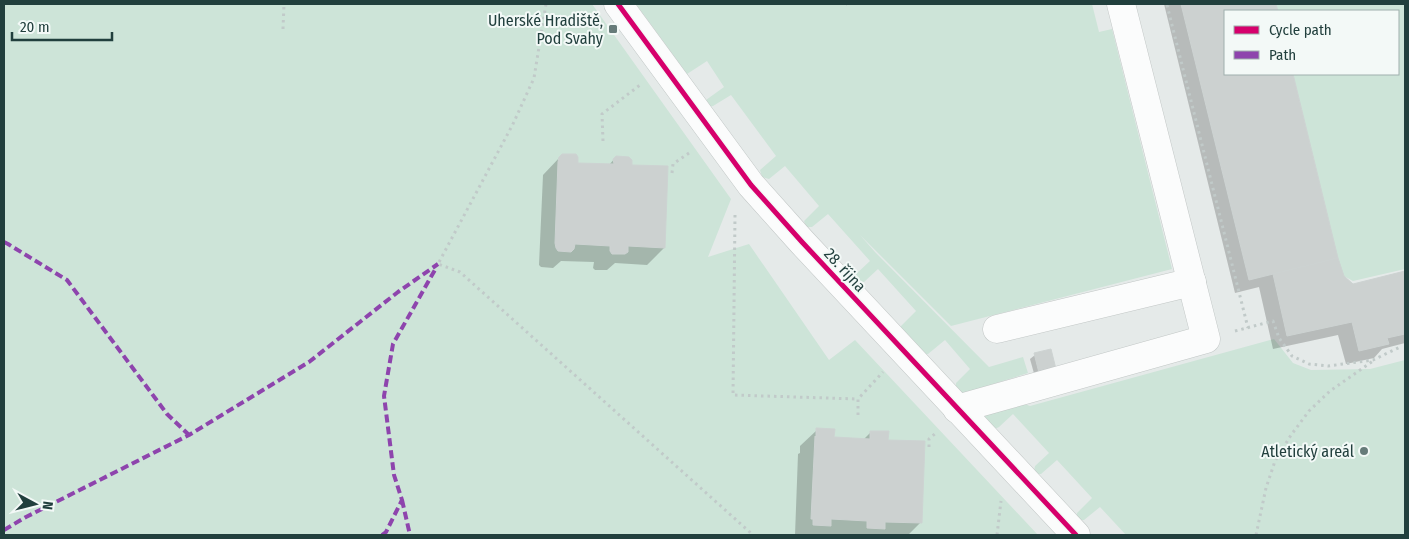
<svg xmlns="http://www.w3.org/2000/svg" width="1409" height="539" font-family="'Fira Sans Condensed',sans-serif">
  <rect width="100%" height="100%" fill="#e5eae9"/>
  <g fill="#cde4d8">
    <path d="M4,4H592L731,199L708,257L749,244L829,360L855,340L1038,535H4Z"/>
    <path d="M636,4H1092L1099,32L1112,29L1172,269L951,326L860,235L875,252L989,367L1023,357L1028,373L964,393H960L956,389V383L970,369L945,340L928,354H924L901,329V326L916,311L878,269L864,282H857L855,275L870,261L828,214L812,227H806L804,221L819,206L785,166L769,179L762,177L760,170L776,156L731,95L713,106L708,107L706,100L724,87L707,61L687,74Z"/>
    <path d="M1276,4H1405V269L1353,281L1342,275L1293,74H1398V11H1278Z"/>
    <path d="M1274,339L1293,363L1311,370L1370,369L1405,360V535H1126L1100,507L1084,520H1079L1077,517V513L1092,498L1057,460L1041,474H1037L1034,471L1035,466L1049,453L1013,414L999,427L995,429L984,417L992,412L1025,404L1030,406Z"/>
  </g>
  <g fill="#0003">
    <path d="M1164,4H1275L1277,11H1225V74H1292L1337,258L1343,277L1353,286L1405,272V343L1382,349L1374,358L1346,364L1338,335L1273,349L1259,287L1235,293Z"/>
    <path d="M560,157L577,164L609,165L616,157L630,166L664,248L647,265L615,263L607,270H595L593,268L594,262L561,261L553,268L541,267L539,265L543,175Z"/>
    <path d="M1035,355L1050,373L1035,377L1030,359Z"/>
    <path d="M817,430L833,439L863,440L871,432L887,441L921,522L908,535H795L798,454L800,453V446Z"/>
  </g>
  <g fill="#ccd1d0" stroke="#cdd3d2">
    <path d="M1181,4H1276L1278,11H1225V74H1293L1338,258L1249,280Z"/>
    <path d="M562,154H576L578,157V163L614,164L613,159L616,156L629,157L632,160V165L668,166L665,248L628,246V252L625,254H612L610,251V246L575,244L574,249L571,252L558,251L556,248L555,243L558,162L559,157Z"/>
    <path d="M1338,258L1344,276L1353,284L1405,271V334L1387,338L1389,344L1359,351L1352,322L1287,336L1273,274Z"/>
    <path d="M1051,349L1056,369L1039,373L1034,353Z"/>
    <path d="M816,428L835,429L834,437L870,439V431H889L888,440L925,441L922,523L885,522V529L867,528V521L831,519V526L813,525V519H811L815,436L816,437Z"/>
  </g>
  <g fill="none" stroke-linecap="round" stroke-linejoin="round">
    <defs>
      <g id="minor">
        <path d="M618,4L751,185L802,242L1076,535"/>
        <path d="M997,329L1192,282"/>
        <path d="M957,409L1206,339L1121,4"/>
      </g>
    </defs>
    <use href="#minor" stroke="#c2c7c6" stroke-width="29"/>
    <g stroke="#c1cac9" stroke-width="3" stroke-dasharray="2.5 4" stroke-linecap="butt">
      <path d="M546,4L534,78L513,124L438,264L460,272L753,535"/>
      <path d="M846,4H847"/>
      <path d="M1167,5L1248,328"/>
      <path d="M283,29L284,4"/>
      <path d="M603,141L602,114L640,85"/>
      <path d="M672,173L673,164L689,153"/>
      <path d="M735,215L733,395L858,399"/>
      <path d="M1235,331L1273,321L1279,338L1292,356L1309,364L1328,366L1373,360L1400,347"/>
      <path d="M858,415V399L883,372"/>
      <path d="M929,447V439L937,432"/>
      <path d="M997,535L1001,501"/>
      <path d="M1256,535L1266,488L1275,461L1291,435L1309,411L1330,391L1373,361"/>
    </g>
    <use href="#minor" stroke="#fbfcfc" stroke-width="28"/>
    <g stroke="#8e44ad" stroke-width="4" stroke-dasharray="8 4" stroke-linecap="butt">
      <path d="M4,242L8,244L67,280L167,414L189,435"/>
      <path d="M402,500L410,535"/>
      <path d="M4,530L26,517L189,435L309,362L398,292L438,264"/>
      <path d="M382,535L386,532L402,500L394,475L384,396L393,344L436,268"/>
    </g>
    <defs>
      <path id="cycleway" d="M618,4L751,185L802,242L1076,535"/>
    </defs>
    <use href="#cycleway" stroke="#f3f9f7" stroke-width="8"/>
    <use href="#cycleway" stroke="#d6006c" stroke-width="5"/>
  </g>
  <g fill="#667b79" stroke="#f3f9f7" stroke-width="2">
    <rect x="608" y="24" width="10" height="10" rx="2.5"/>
    <circle cx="1364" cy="451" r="5"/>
  </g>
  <g text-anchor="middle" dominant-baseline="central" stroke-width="4" stroke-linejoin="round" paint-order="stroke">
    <g font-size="16" fill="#213f3d" stroke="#f3f9f7" text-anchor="end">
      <text x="603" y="20">Uherské Hradiště,<tspan x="603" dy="18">Pod Svahy</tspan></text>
      <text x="1354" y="451">Atletický areál</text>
    </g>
    <g font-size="16" fill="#213f3d" stroke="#f3f9f7">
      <text transform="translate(845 270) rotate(47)">28. října</text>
    </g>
  </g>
  <rect width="1409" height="539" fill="none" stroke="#213f3d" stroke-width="10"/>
  <rect x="1224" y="10" width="175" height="65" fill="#f3f9f7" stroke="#9fafad"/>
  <rect x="1234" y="26" width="25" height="8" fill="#d6006c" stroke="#9fafad"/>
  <text x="1269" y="35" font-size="15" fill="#213f3d">Cycle path</text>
  <rect x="1234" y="51" width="25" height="8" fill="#8e44ad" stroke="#9fafad"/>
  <text x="1269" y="60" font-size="15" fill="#213f3d">Path</text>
  <g transform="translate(35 504) rotate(97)" stroke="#f3f9f7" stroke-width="4" paint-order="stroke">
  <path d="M0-4L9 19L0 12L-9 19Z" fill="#213f3d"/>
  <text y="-8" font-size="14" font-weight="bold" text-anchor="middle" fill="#213f3d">N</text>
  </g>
  <path d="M12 32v8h100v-8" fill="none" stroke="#213f3d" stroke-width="2.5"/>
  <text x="20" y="32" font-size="15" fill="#213f3d" stroke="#f3f9f7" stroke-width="4" paint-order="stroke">20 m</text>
</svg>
